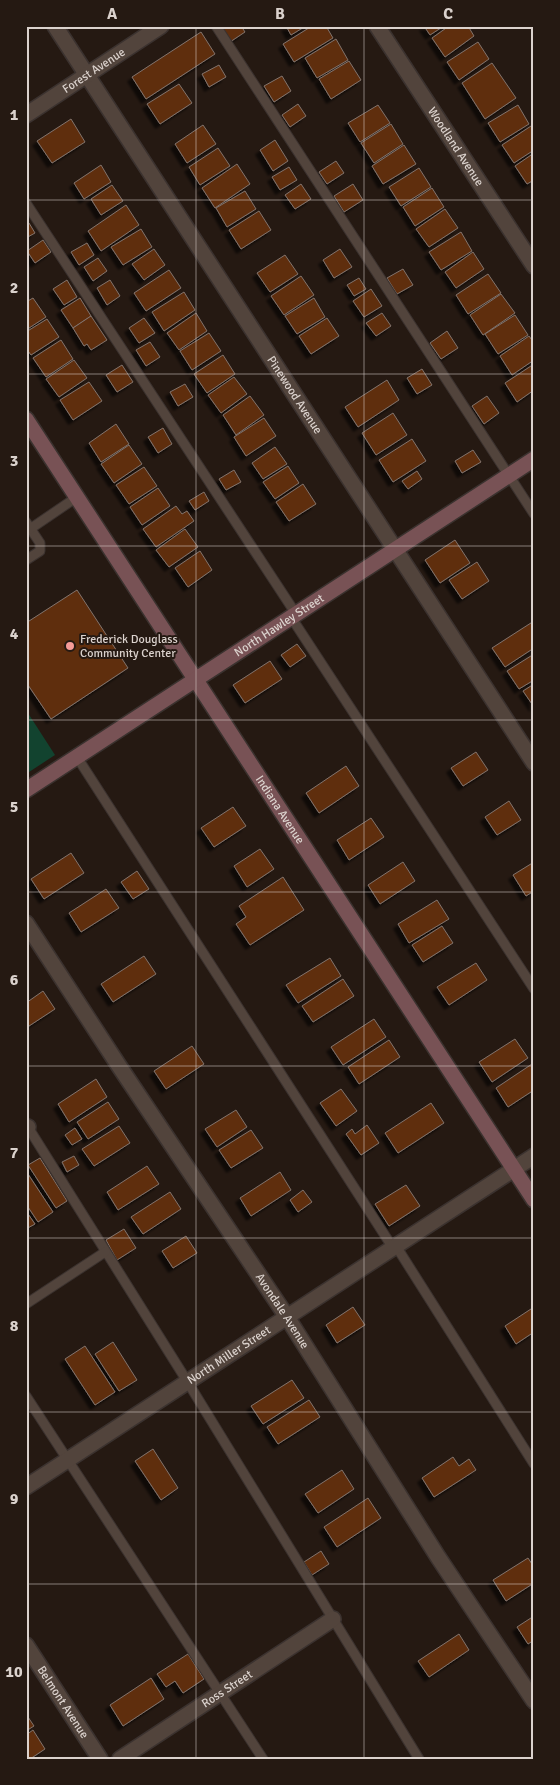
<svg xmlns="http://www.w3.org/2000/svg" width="560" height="1785" font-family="Signika,sans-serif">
  <defs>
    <filter id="shadow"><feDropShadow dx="-4.5" dy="4.5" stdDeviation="1" flood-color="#0009"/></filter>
  </defs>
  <rect width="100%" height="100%" fill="#251912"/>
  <path fill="#12432f" d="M26,710L55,755L26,774Z"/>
  <g fill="#5e2e10" stroke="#82736b" filter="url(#shadow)">
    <path d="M219,26H241L245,32L230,42Z"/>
    <path d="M286,26H306L291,35Z"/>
    <path d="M312,26H326L333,38L294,62L283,44Z"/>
    <path d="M424,26H444L430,35Z"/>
    <path d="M449,26H468L474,36L445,57L432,38Z"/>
    <path d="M201,32L215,54L146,99L132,77Z"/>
    <path d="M336,39L348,60L317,78L305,58Z"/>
    <path d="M478,42L489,59L459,80L447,62Z"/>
    <path d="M349,61L361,80L331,99L319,79Z"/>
    <path d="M492,63L516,98L485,119L462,83Z"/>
    <path d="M219,65L226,77L209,87L202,74Z"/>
    <path d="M282,76L291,91L274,102L264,86Z"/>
    <path d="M179,84L192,103L160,124L147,104Z"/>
    <path d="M298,104L306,116L290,127L282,115Z"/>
    <path d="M378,105L390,123L360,142L348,123Z"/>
    <path d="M518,105L529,124L500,142L488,123Z"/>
    <path d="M71,119L85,142L52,163L37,141Z"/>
    <path d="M391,124L403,144L374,163L361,143Z"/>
    <path d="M203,125L216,144L187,163L175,144Z"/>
    <path d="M531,126L534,130V150L514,163L502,145Z"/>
    <path d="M275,140L288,161L273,171L260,150Z"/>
    <path d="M404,145L416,164L383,184L372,166Z"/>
    <path d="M218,148L230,166L200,185L189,167Z"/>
    <path d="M534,153V180L527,184L515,166Z"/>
    <path d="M336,161L344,173L327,184L319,172Z"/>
    <path d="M237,164L250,184L215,208L202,188Z"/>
    <path d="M101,165L111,182L84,199L74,183Z"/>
    <path d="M289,167L297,180L280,190L272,177Z"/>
    <path d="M419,168L431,187L401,206L389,187Z"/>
    <path d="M301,184L311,199L295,209L285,195Z"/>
    <path d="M353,184L363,200L344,212L334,196Z"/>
    <path d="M112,185L123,201L101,215L91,199Z"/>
    <path d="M432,188L444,207L415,226L403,207Z"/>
    <path d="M245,191L256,209L227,227L216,208Z"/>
    <path d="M126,205L139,225L101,251L88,231Z"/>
    <path d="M445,209L458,228L429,247L416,229Z"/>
    <path d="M259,211L271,230L241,249L229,230Z"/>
    <path d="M29,223L35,233L26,238V225Z"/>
    <path d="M141,229L152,247L123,265L111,247Z"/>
    <path d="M461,232L472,251L441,270L429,252Z"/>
    <path d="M43,240L51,252L35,263L27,251Z"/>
    <path d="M87,243L94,255L79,265L71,252Z"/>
    <path d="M154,249L165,265L144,280L132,264Z"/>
    <path d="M340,249L352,267L334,278L323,260Z"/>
    <path d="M473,252L484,269L456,288L445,272Z"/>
    <path d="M285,255L298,274L270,292L257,273Z"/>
    <path d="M98,258L107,271L93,281L84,267Z"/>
    <path d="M403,269L413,285L397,294L387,278Z"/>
    <path d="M169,270L181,288L146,311L134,293Z"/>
    <path d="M488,274L501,293L468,314L456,295Z"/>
    <path d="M301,276L314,295L284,315L271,296Z"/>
    <path d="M359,278L366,289L354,296L347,285Z"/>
    <path d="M67,280L77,297L64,305L53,289Z"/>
    <path d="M110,280L120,296L107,305L97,288Z"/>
    <path d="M371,289L382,306L364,317L353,301Z"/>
    <path d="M184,292L195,310L164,331L152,312Z"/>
    <path d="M501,294L515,313L483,335L470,315Z"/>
    <path d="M33,298L46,317L26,330V302Z"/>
    <path d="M80,298L91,316L73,328L61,310Z"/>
    <path d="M314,298L325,317L297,334L285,316Z"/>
    <path d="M196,313L207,331L179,350L167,333Z"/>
    <path d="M382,313L391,326L376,336L366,323Z"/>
    <path d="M515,315L528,335L498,354L485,334Z"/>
    <path d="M91,316L107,340L91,350L87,344L84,346L73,328Z"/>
    <path d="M144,318L155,333L139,343L129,328Z"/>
    <path d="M327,318L339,336L311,354L299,336Z"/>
    <path d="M47,319L59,337L31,355L26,348V332Z"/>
    <path d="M447,331L458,348L441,359L430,343Z"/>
    <path d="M209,333L221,351L192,370L180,351Z"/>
    <path d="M529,336L534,343V360L512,375L500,356Z"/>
    <path d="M61,340L73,359L46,377L33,358Z"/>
    <path d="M150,342L160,357L146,366L136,350Z"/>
    <path d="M223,355L235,374L207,393L194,374Z"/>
    <path d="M74,360L87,378L59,397L46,379Z"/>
    <path d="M534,364V390L517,402L505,383Z"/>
    <path d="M122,365L133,382L117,392L106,375Z"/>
    <path d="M422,369L432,385L417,394L407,378Z"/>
    <path d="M234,377L247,394L221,413L208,395Z"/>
    <path d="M387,380L399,400L358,427L345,407Z"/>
    <path d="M89,382L102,401L73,420L60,400Z"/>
    <path d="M185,384L193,397L178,406L170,392Z"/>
    <path d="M250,396L264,415L236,435L223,415Z"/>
    <path d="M487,396L499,413L484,424L472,406Z"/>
    <path d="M393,413L407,435L376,455L362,433Z"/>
    <path d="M264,418L276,436L246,456L234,437Z"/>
    <path d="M116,424L129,444L101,462L89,443Z"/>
    <path d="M163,428L172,444L158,453L148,437Z"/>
    <path d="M412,439L426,461L393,482L379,460Z"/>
    <path d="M129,445L142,464L114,483L101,464Z"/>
    <path d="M275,447L287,464L263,479L252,463Z"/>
    <path d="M473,450L481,462L462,473L455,461Z"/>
    <path d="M288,466L299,483L275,499L263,482Z"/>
    <path d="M144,467L157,486L129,504L116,485Z"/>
    <path d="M234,470L241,482L226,490L219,479Z"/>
    <path d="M417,471L422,479L408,489L402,481Z"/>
    <path d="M303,484L316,504L289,521L276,502Z"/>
    <path d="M158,488L170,506L142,525L130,507Z"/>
    <path d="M204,492L209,501L195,510L189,501Z"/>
    <path d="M176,506L182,514L187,511L194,521L156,547L143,529Z"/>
    <path d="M185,529L198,547L169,567L156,550Z"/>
    <path d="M455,540L470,563L440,583L425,560Z"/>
    <path d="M200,551L212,570L188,587L175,568Z"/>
    <path d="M477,562L489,581L462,599L449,580Z"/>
    <path d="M77,590L128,668L51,719L26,682V623Z"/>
    <path d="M534,621V648L505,667L492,648Z"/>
    <path d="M297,644L306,656L290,667L281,655Z"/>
    <path d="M534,654V680L519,689L507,671Z"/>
    <path d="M270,661L282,679L245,703L233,685Z"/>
    <path d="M534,684V707L523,691Z"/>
    <path d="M476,752L488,770L463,786L451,768Z"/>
    <path d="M346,766L359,786L319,813L306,793Z"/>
    <path d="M509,801L521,820L497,835L485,817Z"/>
    <path d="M233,807L246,826L214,847L201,828Z"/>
    <path d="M371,818L384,837L349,860L337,840Z"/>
    <path d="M260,849L274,869L247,887L234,866Z"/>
    <path d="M71,853L84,873L44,899L31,879Z"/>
    <path d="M403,862L415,881L380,904L368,885Z"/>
    <path d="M534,862V891L526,896L513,875Z"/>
    <path d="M137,871L149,889L133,899L121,882Z"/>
    <path d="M283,877L304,910L250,945L236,924L246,917L239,906Z"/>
    <path d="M106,889L119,908L81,932L69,913Z"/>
    <path d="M437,900L449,919L409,943L398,924Z"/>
    <path d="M442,926L453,943L423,962L412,945Z"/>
    <path d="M144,956L156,974L113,1002L101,984Z"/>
    <path d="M330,958L341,976L298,1003L286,985Z"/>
    <path d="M476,963L487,980L449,1005L437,987Z"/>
    <path d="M343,979L354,996L313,1022L302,1006Z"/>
    <path d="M43,991L55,1009L26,1028V1003Z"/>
    <path d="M374,1019L386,1037L343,1065L331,1047Z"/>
    <path d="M515,1039L528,1058L492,1082L479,1062Z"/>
    <path d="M389,1040L400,1057L359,1084L348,1067Z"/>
    <path d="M192,1046L204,1064L166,1089L154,1071Z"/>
    <path d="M532,1064L534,1066V1090L508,1107L496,1088Z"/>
    <path d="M96,1079L107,1097L69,1122L58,1104Z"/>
    <path d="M341,1089L357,1111L336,1126L320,1103Z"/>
    <path d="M108,1102L119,1119L88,1139L77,1122Z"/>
    <path d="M431,1103L444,1123L398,1153L385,1133Z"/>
    <path d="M236,1110L247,1127L217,1147L205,1129Z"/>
    <path d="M367,1125L379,1143L361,1155L346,1134L352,1129L355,1134Z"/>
    <path d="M119,1126L130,1143L94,1166L82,1149Z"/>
    <path d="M75,1128L82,1139L72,1145L65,1135Z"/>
    <path d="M251,1130L263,1148L231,1168L219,1150Z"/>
    <path d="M74,1156L79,1165L67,1172L62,1162Z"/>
    <path d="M40,1158L67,1201L56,1208L28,1165Z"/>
    <path d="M147,1166L159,1184L118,1210L107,1192Z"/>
    <path d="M26,1171L53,1212L38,1222L26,1204Z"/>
    <path d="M280,1172L291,1190L251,1216L240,1198Z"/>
    <path d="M406,1185L420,1206L389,1226L375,1204Z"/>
    <path d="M303,1190L312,1202L298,1212L290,1200Z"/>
    <path d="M170,1192L181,1209L143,1234L131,1217Z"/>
    <path d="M26,1211L35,1224L26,1229Z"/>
    <path d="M124,1229L136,1248L117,1260L106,1240Z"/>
    <path d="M186,1236L197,1253L173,1268L162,1251Z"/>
    <path d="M353,1307L365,1325L337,1343L326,1325Z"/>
    <path d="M534,1307V1332L516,1344L505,1326Z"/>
    <path d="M113,1342L137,1380L119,1391L95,1354Z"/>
    <path d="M85,1346L115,1392L95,1405L65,1359Z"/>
    <path d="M292,1380L304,1398L263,1424L251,1406Z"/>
    <path d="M309,1400L320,1417L278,1444L267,1427Z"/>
    <path d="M153,1449L178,1488L161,1500L135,1461Z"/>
    <path d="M453,1457L459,1466L469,1459L476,1470L434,1497L422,1478Z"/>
    <path d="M342,1470L354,1489L318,1513L305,1494Z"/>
    <path d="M368,1498L381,1518L337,1547L324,1527Z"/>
    <path d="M321,1551L329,1564L312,1575L304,1562Z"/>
    <path d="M528,1558L534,1567V1583L506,1601L493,1580Z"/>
    <path d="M534,1616V1640L528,1644L517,1627Z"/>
    <path d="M459,1634L469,1650L429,1677L418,1661Z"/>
    <path d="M188,1654L204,1679L183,1693L175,1681L166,1687L157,1674Z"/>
    <path d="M151,1678L164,1699L123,1726L110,1705Z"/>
    <path d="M26,1714L34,1726L26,1731Z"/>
    <path d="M33,1730L45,1749L30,1759H26V1735Z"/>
  </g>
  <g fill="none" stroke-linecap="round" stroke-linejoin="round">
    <defs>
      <g id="lane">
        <path d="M216,26L534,514"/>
        <path d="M26,203L296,614"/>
        <path d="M26,522L40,543V551L26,560"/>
        <path d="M30,529L77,497"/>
        <path d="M291,617L534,989"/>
        <path d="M77,757L393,1248"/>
        <path d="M26,1124L187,1381L419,1759"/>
        <path d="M396,1246L534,1464"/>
        <path d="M26,1304L105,1252"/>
        <path d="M26,1396L263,1759"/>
      </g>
      <g id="street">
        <path id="s1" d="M55,26L534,763"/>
        <path id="s2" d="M377,26L534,266"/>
        <path id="s3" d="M26,115L161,26"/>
        <path id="s4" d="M26,923L119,1066L287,1317L438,1557L534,1701"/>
        <path d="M26,1128L28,1127"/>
        <path id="s5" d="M26,1487L534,1156"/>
        <path id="s6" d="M26,1645L100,1759"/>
        <path id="s7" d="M120,1759L333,1619"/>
      </g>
      <g id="secondary">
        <path id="s8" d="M26,419L534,1200"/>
        <path id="s9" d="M26,790L534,459"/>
      </g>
    </defs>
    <use href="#lane" stroke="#3b322f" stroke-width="11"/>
    <use href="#street" stroke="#3b322f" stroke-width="18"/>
    <use href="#secondary" stroke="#3b322f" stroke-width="18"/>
    <use href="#lane" stroke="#52443c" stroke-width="9"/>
    <use href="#street" stroke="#52443c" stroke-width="15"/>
    <use href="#secondary" stroke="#785255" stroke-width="15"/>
  </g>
  <path fill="none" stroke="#dbd2cd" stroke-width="1" stroke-opacity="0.55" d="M196,26V1759M364,26V1759M26,200H534M26,374H534M26,546H534M26,720H534M26,892H534M26,1066H534M26,1238H534M26,1412H534M26,1584H534"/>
  <circle fill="#f59b98" stroke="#251912" stroke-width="2" cx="70" cy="646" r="5"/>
  <g text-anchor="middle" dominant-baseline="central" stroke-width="4" stroke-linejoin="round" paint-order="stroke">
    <g font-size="12" fill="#dbd2cd" stroke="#251912">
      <text stroke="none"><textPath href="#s3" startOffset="81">Forest Avenue</textPath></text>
      <text stroke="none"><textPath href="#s2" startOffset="144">Woodland Avenue</textPath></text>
      <text stroke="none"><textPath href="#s1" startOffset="440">Pinewood Avenue</textPath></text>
      <text stroke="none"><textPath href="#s9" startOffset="302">North Hawley Street</textPath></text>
      <text stroke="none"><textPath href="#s8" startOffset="466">Indiana Avenue</textPath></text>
      <text stroke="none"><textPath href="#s4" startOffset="465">Avondale Avenue</textPath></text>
      <text stroke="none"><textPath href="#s5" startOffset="242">North Miller Street</textPath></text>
      <text stroke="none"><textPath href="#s7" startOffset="128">Ross Street</textPath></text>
      <text stroke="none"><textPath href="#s6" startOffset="68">Belmont Avenue</textPath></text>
    </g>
    <g font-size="12" fill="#dbd2cd" stroke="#251912" text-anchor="start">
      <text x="80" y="639">Frederick Douglass<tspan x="80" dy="14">Community Center</tspan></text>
    </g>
  </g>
  <rect width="560" height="1785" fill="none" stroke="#251912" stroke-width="55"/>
  <rect x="28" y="28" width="504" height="1730" fill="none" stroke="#dbd2cd" stroke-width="2"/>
  <g font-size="16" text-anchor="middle" font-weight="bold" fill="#dbd2cd">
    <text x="112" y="19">A</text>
    <text x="280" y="19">B</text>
    <text x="448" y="19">C</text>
    <text x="14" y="120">1</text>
    <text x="14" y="293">2</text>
    <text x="14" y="466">3</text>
    <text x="14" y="639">4</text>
    <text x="14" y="812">5</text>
    <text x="14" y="985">6</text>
    <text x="14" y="1158">7</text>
    <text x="14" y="1331">8</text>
    <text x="14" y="1504">9</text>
    <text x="14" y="1677">10</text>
  </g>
</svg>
